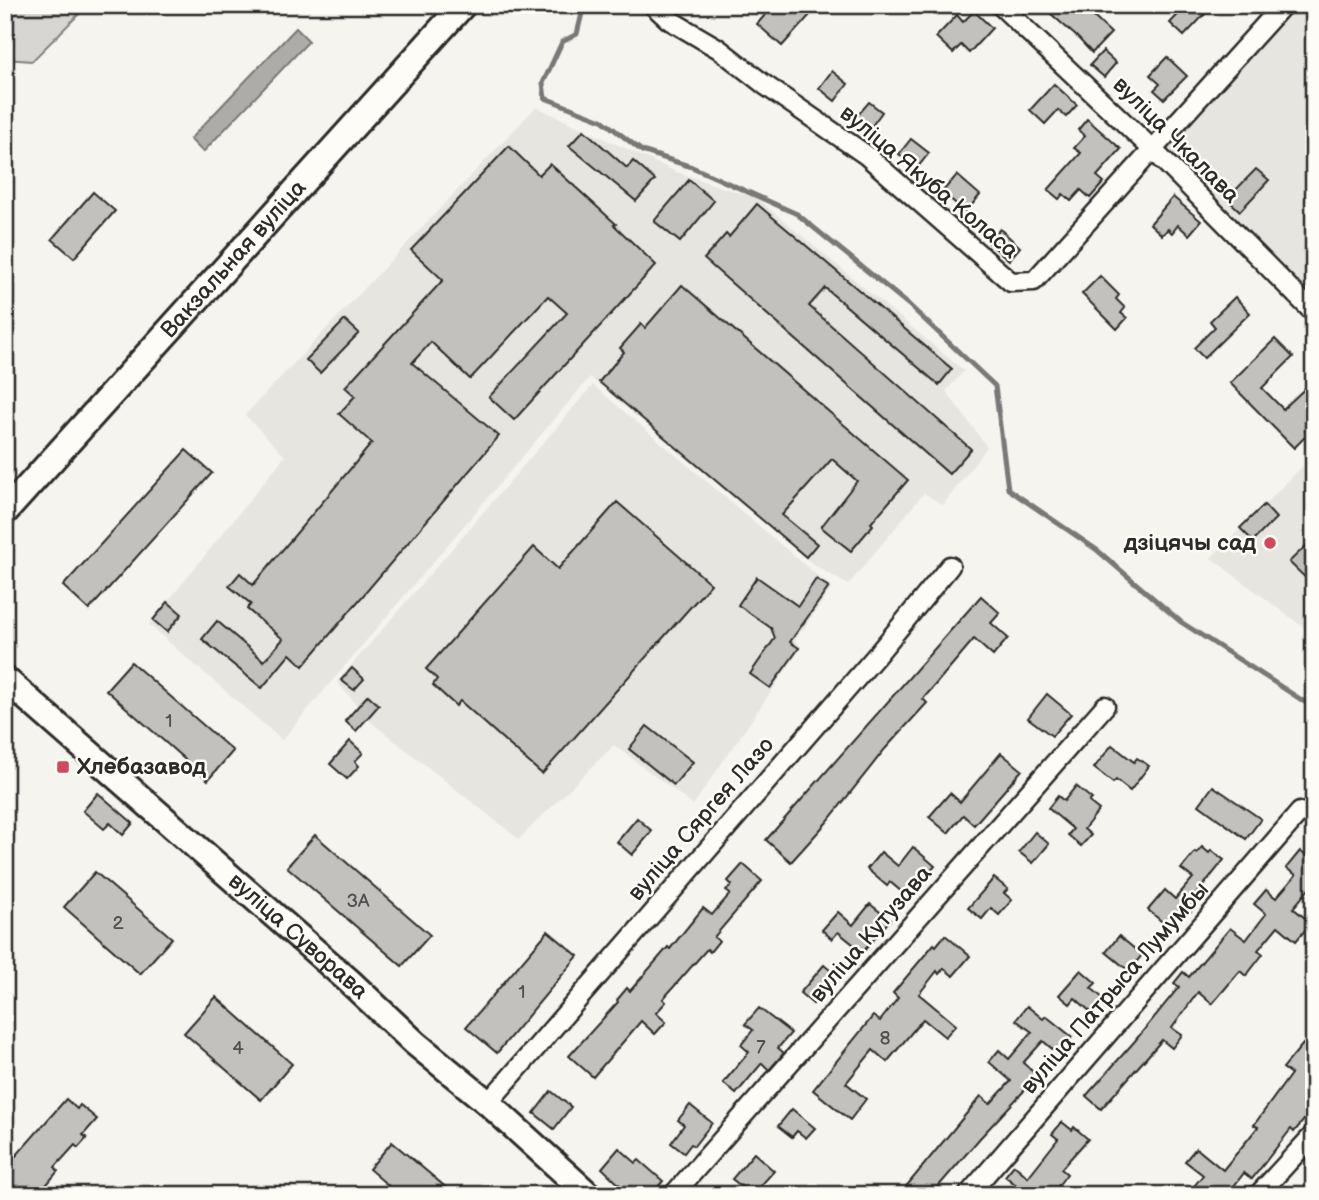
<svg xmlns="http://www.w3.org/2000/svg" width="1319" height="1200" font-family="'Balsamiq Sans',sans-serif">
  <rect width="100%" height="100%" fill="#f5f4ef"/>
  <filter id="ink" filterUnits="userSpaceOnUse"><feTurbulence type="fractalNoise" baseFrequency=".0143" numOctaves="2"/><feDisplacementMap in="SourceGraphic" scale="14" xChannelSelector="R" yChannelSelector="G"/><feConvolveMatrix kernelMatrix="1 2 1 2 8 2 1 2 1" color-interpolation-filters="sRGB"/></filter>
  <g filter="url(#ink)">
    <g fill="#e6e5e0">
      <path d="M1300,5H1314V296L1159,149Z"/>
      <path d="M536,107L676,172L758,199L964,371L946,391L987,447L943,505L924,493L848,585L813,564L590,377L282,740L149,625L285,456L245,415Z"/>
      <path d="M593,385L832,588L795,640L801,648L693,805L614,745L519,839L372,723L337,682Z"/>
      <path d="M1314,455V635L1211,558Z"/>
    </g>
    <path fill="#d7d6d2" stroke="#81807e" stroke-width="2" d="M5,5H88L32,61L5,59Z"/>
    <path fill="#adaca9" stroke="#797877" stroke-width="2" d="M296,28L309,41L203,152L190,139Z"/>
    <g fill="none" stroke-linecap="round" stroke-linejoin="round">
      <path stroke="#797877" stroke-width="5" d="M584,5L577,34L562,42L543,83L545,98L602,120L642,151L692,167L797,214L909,305L995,386L1008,489L1097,550L1181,622L1314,708"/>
    </g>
    <g fill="#c2c1be" stroke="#2b2b2b" stroke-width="2">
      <path d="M774,5H819L782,46L757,24Z"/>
      <path d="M1041,5H1081L1111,33L1092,53L1077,37Z"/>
      <path d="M1187,5H1196L1205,14L1184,36L1170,23Z"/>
      <path d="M974,11L992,28L969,53L961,45L953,53L936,37L957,15L963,22Z"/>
      <path d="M1103,51L1116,63L1104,77L1090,65Z"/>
      <path d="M1167,57L1187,76L1164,99L1154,90L1160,84L1150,75Z"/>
      <path d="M832,71L848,84L835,101L819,88Z"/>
      <path d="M1054,84L1077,105L1066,117L1058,110L1045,124L1030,110Z"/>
      <path d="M869,102L882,112L871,127L857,116Z"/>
      <path d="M1087,119L1121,149L1097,176L1104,182L1090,198L1081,190L1071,201L1063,194L1059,199L1048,190L1081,153L1074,148L1085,136L1078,130Z"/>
      <path d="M584,130L627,168L633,161L655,180L636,201L569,146Z"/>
      <path d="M911,139L929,153L917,168L899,154Z"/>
      <path d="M509,146L539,175L550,164L616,224L614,225L656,265L514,420L489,397L567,313L548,296L470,379L431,342L412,363L499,436L303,666L290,654L262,688L202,639L217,621L264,661L283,639L247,609L251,604L229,586L240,573L253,585L372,443L339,414L355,396L345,387L443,280L411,250Z"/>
      <path d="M1256,169L1269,180L1240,211L1227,199Z"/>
      <path d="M957,175L980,195L966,212L942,192Z"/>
      <path d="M689,180L714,201L680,242L654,221Z"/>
      <path d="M93,192L115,211L74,258L52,239Z"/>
      <path d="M1173,197L1201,221L1189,235L1178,225L1172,233L1168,229L1162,235L1150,224Z"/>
      <path d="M757,204L952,369L939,385L825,288L809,306L971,449L949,474L704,259L726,234L729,237Z"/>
      <path d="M1000,229L1020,247L1009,260L988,242Z"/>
      <path d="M1100,276L1119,295L1116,299L1125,308L1121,313L1127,318L1117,329L1082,294Z"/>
      <path d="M682,285L908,480L871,523L873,525L851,551L821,527L857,481L832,459L782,515L817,544L806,557L599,382L624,352L620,348L641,324L645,328Z"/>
      <path d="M1235,297L1250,313L1204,358L1194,348L1215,327L1210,321Z"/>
      <path d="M345,320L359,333L320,373L306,360Z"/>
      <path d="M1275,339L1293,357L1262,388L1283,409L1314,380V422L1305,431L1308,434L1294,448L1230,383Z"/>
      <path d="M186,450L212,473L89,610L63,586Z"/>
      <path d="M617,502L711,584L542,774L460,701L456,706L433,685L437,679L426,669L534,547L558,569Z"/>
      <path d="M1264,505L1276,518L1253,541L1240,528Z"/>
      <path d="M1314,538V586L1289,562Z"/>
      <path d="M757,577L798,606L816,579L829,587L790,642L799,648L770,688L750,674L775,638L771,628L738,605Z"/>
      <path d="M981,596L1000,613L991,623L1008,638L993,656L974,639L923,699L927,703L885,749L827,822L791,862L766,840Z"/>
      <path d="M168,602L182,614L167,632L153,620Z"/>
      <path d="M131,662L233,751L208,780L106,690Z"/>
      <path d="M352,668L364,679L354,690L341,680Z"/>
      <path d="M1047,694L1071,714L1052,736L1028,718Z"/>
      <path d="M368,695L379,705L356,731L345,721Z"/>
      <path d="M647,726L693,762L674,785L629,749Z"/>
      <path d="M350,741L363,753L355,761L359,766L347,779L330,764Z"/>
      <path d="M1112,745L1134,762L1137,758L1149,766L1130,791L1116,780L1113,783L1094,768Z"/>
      <path d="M1001,753L1022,770L974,825L963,815L948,833L929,817L950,793L960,802Z"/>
      <path d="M1076,786L1092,799L1089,802L1099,810L1084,829L1091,835L1081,846L1068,835L1073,829L1048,808L1058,796L1064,801Z"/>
      <path d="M1213,786L1261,819L1246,839L1199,805Z"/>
      <path d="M98,793L133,823L123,835L110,823L104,829L83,811Z"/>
      <path d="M637,818L652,831L632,855L617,842Z"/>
      <path d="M1035,832L1049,844L1033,863L1019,852Z"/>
      <path d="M315,835L430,935L402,966L287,867Z"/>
      <path d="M913,847L935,866L908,897L890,882L887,886L867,869L881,852L898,866Z"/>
      <path d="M1202,847L1209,853L1211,850L1224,860L1195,896L1200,901L1190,912L1183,906L1166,925L1148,910L1165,890L1175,899L1193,878L1181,869L1195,852L1197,853Z"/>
      <path d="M1300,851L1314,862V883L1293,908L1311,923L1296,941L1278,926L1258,950L1263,954L1246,976L1240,971L1212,1004L1198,992L1172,1028L1182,1035L1172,1048L1162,1040L1101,1109L1086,1096L1134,1042L1179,987L1174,983L1183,972L1189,977L1230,928L1246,940L1266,914L1254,904L1266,890L1276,898L1296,875L1286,868Z"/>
      <path d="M743,864L762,881L714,937L719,941L710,952L707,949L663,999L666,1002L656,1013L666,1022L655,1034L641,1021L593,1077L569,1056L618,1002L617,1000L627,988L630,991L668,947L670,949L703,908L712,915L730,894L726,891L732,885L728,881Z"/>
      <path d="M95,872L172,938L140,974L64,907Z"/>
      <path d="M994,878L1008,889L1004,893L1012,900L999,915L991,908L982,919L968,908Z"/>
      <path d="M870,904L890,920L863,952L838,932L832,939L822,930L838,912L853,925Z"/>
      <path d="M548,931L578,956L497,1053L466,1027Z"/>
      <path d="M945,935L970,956L953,976L944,968L939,974L937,971L919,994L956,1025L945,1037L923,1019L887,1062L873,1050L846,1083L866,1099L850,1120L813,1090L873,1016L880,1021L898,998L893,993L934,944L936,946Z"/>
      <path d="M1119,936L1142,955L1129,971L1106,952Z"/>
      <path d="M824,965L837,976L813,1004L800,993Z"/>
      <path d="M1081,970L1096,983L1091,988L1104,999L1092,1013L1075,998L1070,1004L1059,995Z"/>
      <path d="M216,997L292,1064L261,1100L184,1033Z"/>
      <path d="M1027,1006L1043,1019L1046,1016L1072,1037L1058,1054L1043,1041L1023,1063L1038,1076L980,1138L931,1195H899L981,1096L990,1104L1011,1081L989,1062L999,1050L1009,1059L1032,1032L1016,1020Z"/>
      <path d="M759,1008L791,1033L778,1048L784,1053L769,1070L762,1063L736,1094L723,1083L749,1052L741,1045L753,1030L745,1024Z"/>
      <path d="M1303,1044L1314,1053V1119L1308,1115L1294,1132L1291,1129L1252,1179L1244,1173L1227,1195H1187L1203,1175L1185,1161L1196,1148L1223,1170L1258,1127L1254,1125L1291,1074L1283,1068Z"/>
      <path d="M551,1091L571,1107L554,1129L534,1113Z"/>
      <path d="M66,1099L77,1109L80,1105L97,1119L83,1135L87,1138L78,1148L75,1145L55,1167L58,1171L38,1195H5V1161L12,1153L16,1156Z"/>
      <path d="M690,1105L712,1123L694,1146L691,1144L684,1153L671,1143L684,1125L678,1120Z"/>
      <path d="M792,1109L815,1128L806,1138L797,1131L792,1137L778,1126Z"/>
      <path d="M1062,1122L1072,1130L1074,1127L1088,1139L1061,1169L1067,1174L1051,1195H1029L1005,1176L1014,1165L1028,1177L1058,1139L1052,1134Z"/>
      <path d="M392,1142L455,1195H399L369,1169Z"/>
      <path d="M619,1148L636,1163L639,1160L663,1181L651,1195H630L602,1168Z"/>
      <path d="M754,1153L774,1171L756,1191L751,1187L747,1191L732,1179Z"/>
    </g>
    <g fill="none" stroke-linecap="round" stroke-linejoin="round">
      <defs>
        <g id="street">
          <path d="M653,5L668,19L719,49L765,85L866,155L1011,282L1034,281L1283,5"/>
          <path d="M1000,5L1152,149L1314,313"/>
          <path d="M488,1103L876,656L950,566"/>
          <path d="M673,1195L1105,706"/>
          <path d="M968,1195L1300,812"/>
          <path d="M1258,1195L1314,1134"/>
        </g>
        <g id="secondary">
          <path id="s1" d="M5,512L463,5"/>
          <path id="s2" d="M5,679L349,981L415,1043L488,1103L589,1195"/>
        </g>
      </defs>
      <use href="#street" stroke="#2b2b2b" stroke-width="23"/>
      <use href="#secondary" stroke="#2b2b2b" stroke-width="30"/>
      <use href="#street" stroke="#fdfcf7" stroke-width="18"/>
      <use href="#secondary" stroke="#fdfcf7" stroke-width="24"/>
    </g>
  </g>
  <g fill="#d1495b" stroke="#fdfcf7" stroke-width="2.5">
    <circle cx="1270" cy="543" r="7"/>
    <rect x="56" y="760" width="14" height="14" rx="3.5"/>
  </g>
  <g text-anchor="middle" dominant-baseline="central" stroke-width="5" stroke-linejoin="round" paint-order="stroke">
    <g font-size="19" fill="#515050">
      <text x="169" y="721">1</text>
      <text x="358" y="901">3А</text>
      <text x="118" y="923">2</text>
      <text x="522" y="992">1</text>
      <text x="885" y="1038">8</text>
      <text x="761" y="1047">7</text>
      <text x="238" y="1048">4</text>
    </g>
    <g font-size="23" fill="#2b2b2b" stroke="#fdfcf7">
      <text transform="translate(1176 140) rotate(45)">вуліца Чкалава</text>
      <text transform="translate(929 182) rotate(40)">вуліца Якуба Коласа</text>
      <text stroke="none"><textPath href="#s1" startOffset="341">Вакзальная вуліца</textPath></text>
      <text transform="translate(701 819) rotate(-49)">вуліца Сяргея Лазо</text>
      <text transform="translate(871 934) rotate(-49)">вуліца Кутузава</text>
      <text stroke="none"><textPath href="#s2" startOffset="390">вуліца Суворава</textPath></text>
      <text transform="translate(1115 988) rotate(-49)">вуліца Патрыса Лумумбы</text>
    </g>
    <g font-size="23" font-weight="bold" fill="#2b2b2b" stroke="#fdfcf7" text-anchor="end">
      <text x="1256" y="543">дзіцячы сад</text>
      <text x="77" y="767" text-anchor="start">Хлебазавод</text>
    </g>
  </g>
  <rect width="1319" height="1200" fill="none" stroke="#fdfcf7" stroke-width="28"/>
  <rect x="14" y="14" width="1291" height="1172" fill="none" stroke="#2b2b2b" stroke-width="2.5" filter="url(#ink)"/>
</svg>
